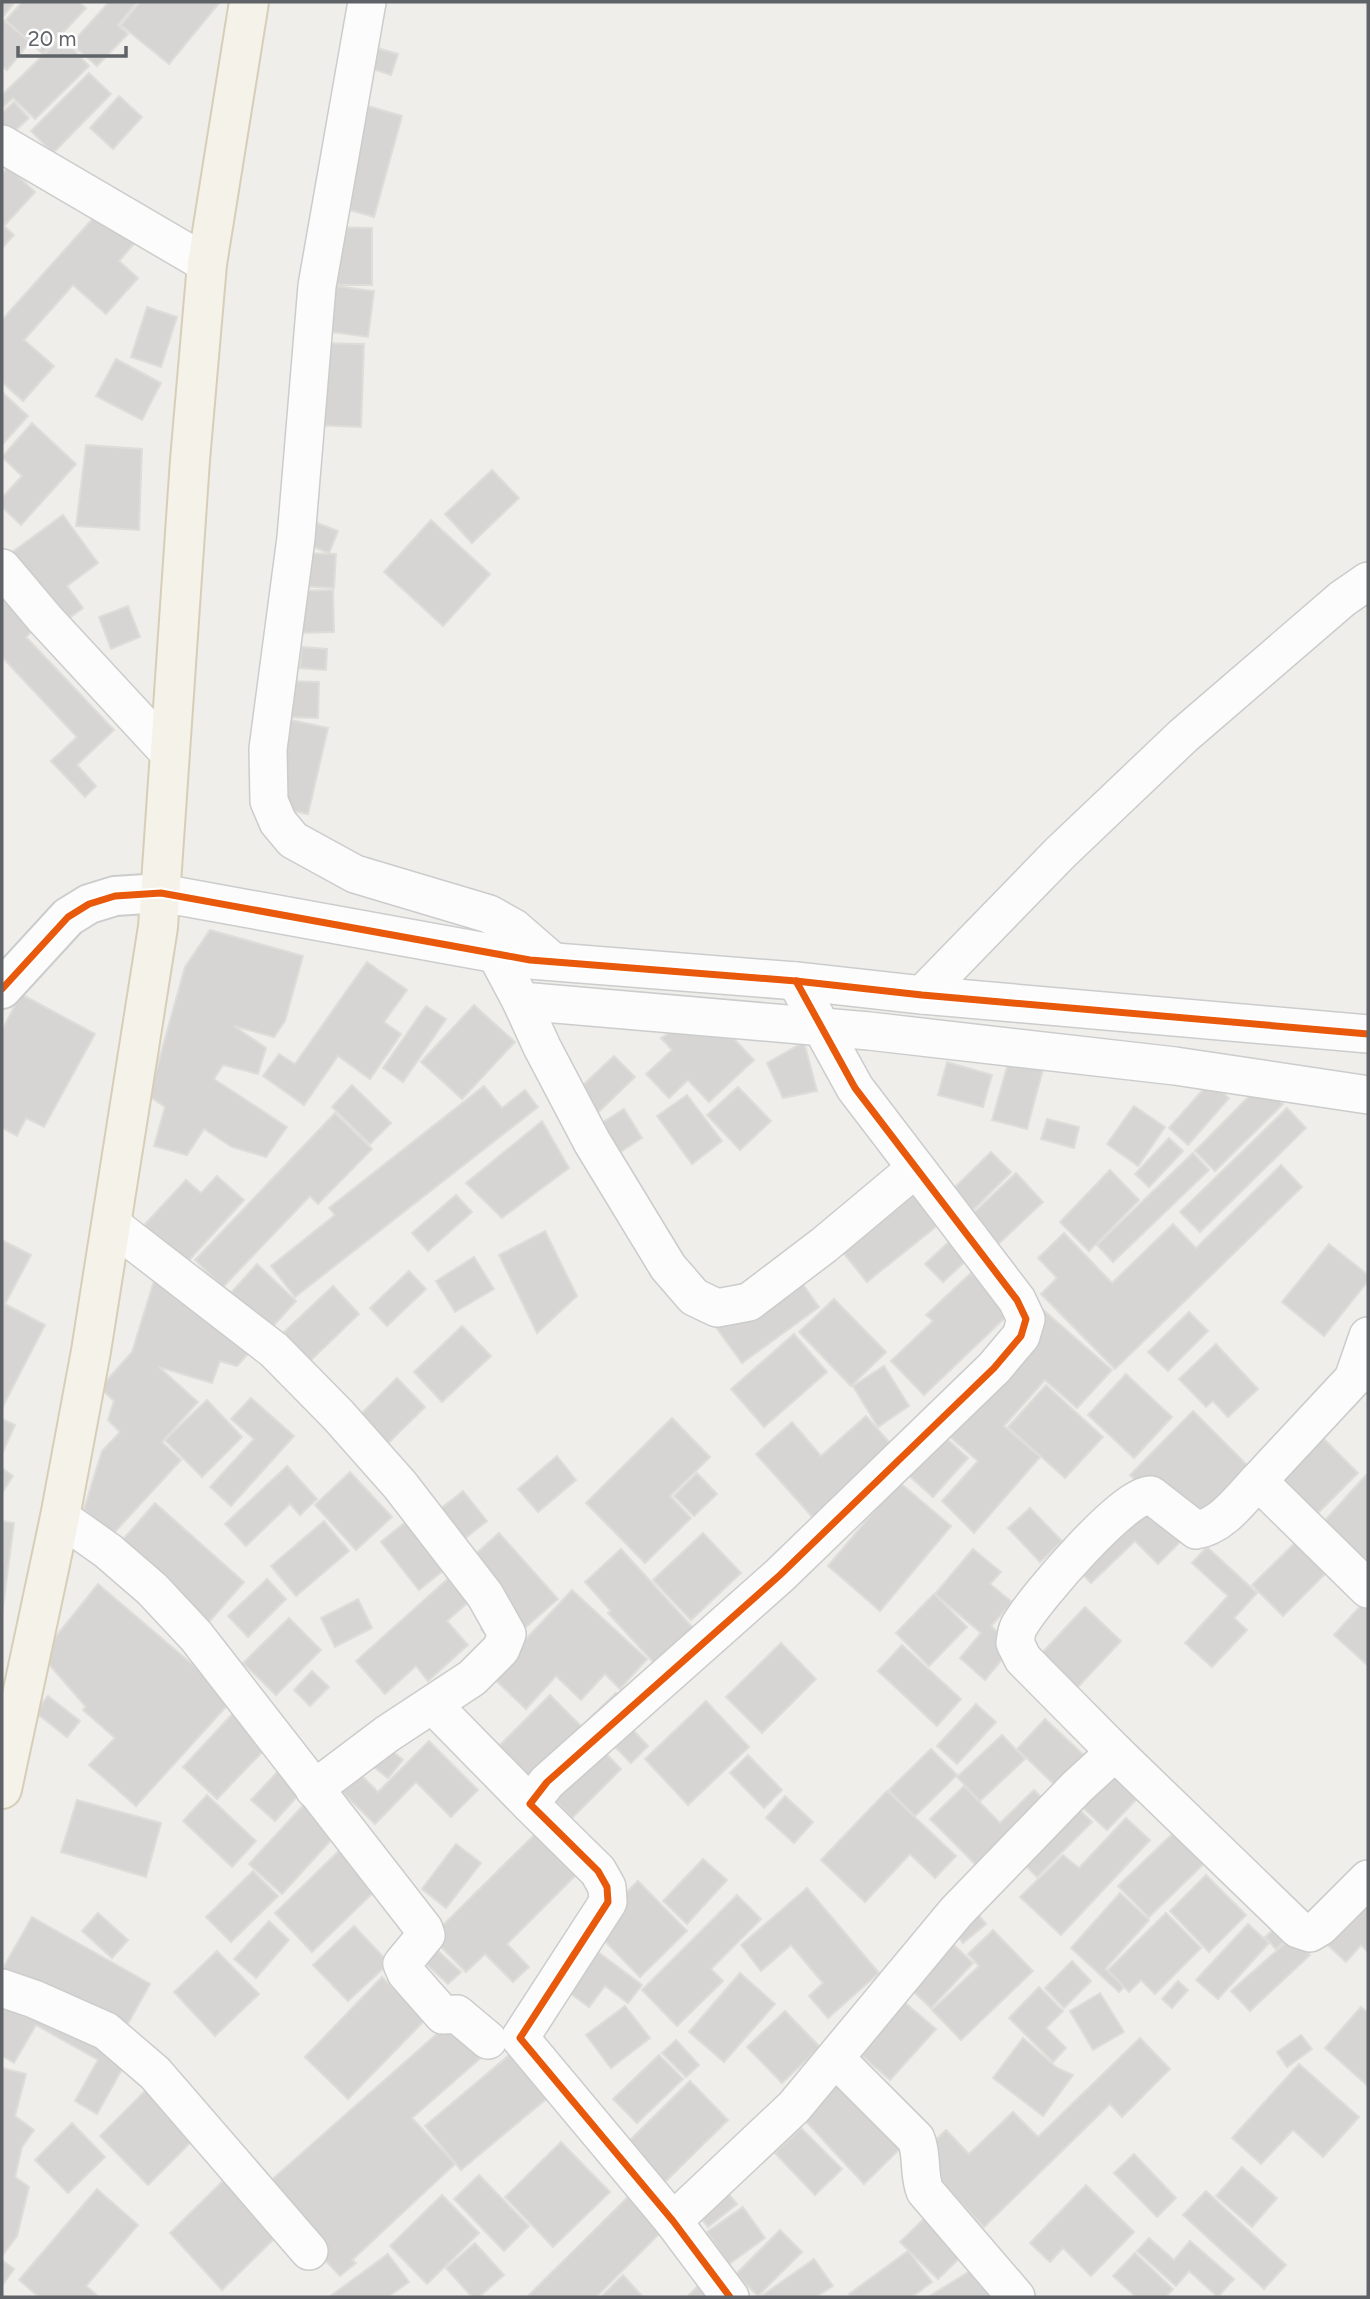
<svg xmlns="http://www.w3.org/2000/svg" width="1370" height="2299" font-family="Figtree,sans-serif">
  <rect width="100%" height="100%" fill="#efeeea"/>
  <g fill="#d6d5d3" stroke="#deddd9" stroke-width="2">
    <path d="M2,2H15L2,18Z"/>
    <path d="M22,2H79L86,8L43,54L6,20Z"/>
    <path d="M109,2H137L118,25L128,34L97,66L71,44Z"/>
    <path d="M140,2H220L169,64L121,25Z"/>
    <path d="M2,19L30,42L7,70L2,66Z"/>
    <path d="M62,37L89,66L35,119L13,98L2,108V95Z"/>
    <path d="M367,45L398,54L391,75L361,65Z"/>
    <path d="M89,73L111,94L53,153L31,131Z"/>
    <path d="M119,96L142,117L113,149L90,128Z"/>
    <path d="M14,102L29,118L7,138L2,132V113Z"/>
    <path d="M361,104L402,116L374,217L332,205Z"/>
    <path d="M8,167L35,192L4,226L14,235L2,248V174Z"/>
    <path d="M103,207L139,238L119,261L138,278L106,314L73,285L24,340L54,366L23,401L2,382V320Z"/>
    <path d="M331,227L372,228V285H331Z"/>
    <path d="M328,285L374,291L368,337L323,331Z"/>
    <path d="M147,307L177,317L161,367L131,357Z"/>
    <path d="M315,343L364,344L361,427L312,425Z"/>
    <path d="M116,359L161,383L142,420L96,396Z"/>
    <path d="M2,392L28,416L2,445Z"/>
    <path d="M32,423L76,464L21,525L2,507V498L22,476L2,457Z"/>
    <path d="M86,445L142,449L139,530L76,526Z"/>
    <path d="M492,470L519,498L472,543L445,514Z"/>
    <path d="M63,515L98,563L67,586L83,608L62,623L11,553Z"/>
    <path d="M431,520L490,574L443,626L384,572Z"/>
    <path d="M312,521L338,531L329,553L304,544Z"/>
    <path d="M300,553L336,554L334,588L298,586Z"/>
    <path d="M2,563L50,614L26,637L114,730L77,765L96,786L85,797L51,761L77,737L2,657Z"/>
    <path d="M333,590L334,632L296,633L294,591Z"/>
    <path d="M128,606L140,637L111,649L99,617Z"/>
    <path d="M302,647L327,649L326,670L300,668Z"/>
    <path d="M285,681L319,682L318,718L285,717Z"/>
    <path d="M291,720L328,728L308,814L271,806Z"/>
    <path d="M210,930L303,956L285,1021L274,1037L234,1026L266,1048L258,1074L223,1065L214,1079L287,1127L266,1157L232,1147L204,1129L187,1155L154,1146L165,1107L149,1096L185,967Z"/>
    <path d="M367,962L407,990L384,1022L401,1034L370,1079L338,1056L304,1105L263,1076L279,1054L295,1064Z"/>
    <path d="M21,994L95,1034L44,1127L26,1118L17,1136L2,1128V1030Z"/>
    <path d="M474,1005L515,1042L462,1099L421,1062Z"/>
    <path d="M426,1006L446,1019L403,1082L383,1068Z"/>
    <path d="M692,1020L718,1022L754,1060L709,1102L688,1080L669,1098L646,1074L672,1050L661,1038Z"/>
    <path d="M804,1042L817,1091L783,1098L767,1063Z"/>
    <path d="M1011,1053L1045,1062L1027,1129L992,1120Z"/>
    <path d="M614,1056L635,1077L586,1124L565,1102Z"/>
    <path d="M947,1062L992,1075L983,1107L938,1095Z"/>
    <path d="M1210,1082L1229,1098L1188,1145L1169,1128Z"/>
    <path d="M1262,1083L1283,1104L1215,1171L1195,1151Z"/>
    <path d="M352,1085L391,1123L370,1144L332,1107Z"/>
    <path d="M484,1086L502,1108L525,1090L538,1107L295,1297L271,1266L335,1215L329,1208Z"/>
    <path d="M738,1087L771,1121L740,1150L707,1115Z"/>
    <path d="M687,1095L722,1141L692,1164L657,1116Z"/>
    <path d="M1134,1106L1165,1127L1138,1166L1107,1144Z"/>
    <path d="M1287,1108L1306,1128L1200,1232L1180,1212Z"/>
    <path d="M624,1109L642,1138L606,1161L587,1132Z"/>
    <path d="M335,1113L372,1149L318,1204L310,1196L223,1287L195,1260Z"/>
    <path d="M1047,1119L1079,1127L1074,1148L1041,1139Z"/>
    <path d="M542,1121L569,1168L502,1218L466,1183Z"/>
    <path d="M1169,1138L1183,1151L1149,1187L1135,1174Z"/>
    <path d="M991,1152L1011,1172L966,1217L946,1196Z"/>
    <path d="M1193,1153L1209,1170L1113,1262L1097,1245Z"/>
    <path d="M1281,1165L1302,1187L1115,1369L1041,1294L1057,1278L1038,1258L1064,1233L1112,1283L1173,1224L1196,1248Z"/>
    <path d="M1110,1170L1139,1200L1089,1251L1060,1222Z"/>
    <path d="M1016,1173L1043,1202L992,1250L965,1221Z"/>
    <path d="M217,1176L244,1200L180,1270L219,1306L257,1264L296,1301L237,1366L220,1361L212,1383L159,1367L198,1402L162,1442L181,1460L112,1535L84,1509L102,1451L120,1432L108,1420L114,1401L100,1388L132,1352L154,1281L167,1267L134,1236L186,1180L201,1193Z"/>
    <path d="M908,1178L943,1221L867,1282L832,1239Z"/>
    <path d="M456,1195L472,1212L428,1251L412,1233Z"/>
    <path d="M545,1231L577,1296L537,1333L499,1255Z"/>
    <path d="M952,1239L969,1258L943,1282L925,1264Z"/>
    <path d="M2,1240L31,1255L5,1304L45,1325L2,1408Z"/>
    <path d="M1329,1244L1368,1275V1281L1324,1336L1282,1302Z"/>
    <path d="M474,1257L494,1289L455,1312L436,1281Z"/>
    <path d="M792,1269L819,1307L742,1363L715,1326Z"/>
    <path d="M409,1271L426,1289L387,1326L370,1308Z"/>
    <path d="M971,1273L1010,1313L924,1395L891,1361L933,1321L926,1315Z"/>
    <path d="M333,1286L359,1314L310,1361L283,1333Z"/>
    <path d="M834,1299L886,1352L851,1386L799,1332Z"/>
    <path d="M1040,1307L1112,1370L1077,1408L1045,1380L1004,1426L1040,1457L974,1533L942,1501L978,1461L936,1425Z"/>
    <path d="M1189,1312L1208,1331L1168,1371L1148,1352Z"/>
    <path d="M462,1326L491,1356L442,1402L414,1372Z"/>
    <path d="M794,1334L827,1372L764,1427L731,1389Z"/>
    <path d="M1216,1344L1258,1389L1228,1417L1213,1401L1206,1407L1179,1379Z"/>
    <path d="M884,1366L909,1406L878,1427L853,1386Z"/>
    <path d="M1126,1374L1172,1417L1134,1458L1088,1415Z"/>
    <path d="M397,1378L425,1407L371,1460L343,1432Z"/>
    <path d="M1046,1385L1103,1437L1065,1478L1008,1427Z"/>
    <path d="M251,1398L294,1436L231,1506L210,1487L254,1439L231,1419Z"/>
    <path d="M207,1400L242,1437L202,1477L165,1440Z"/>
    <path d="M1193,1411L1249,1467L1186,1530L1130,1475Z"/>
    <path d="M866,1416L896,1450L816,1521L756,1454L792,1422L821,1456Z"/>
    <path d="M672,1418L710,1457L670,1496L691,1518L645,1563L586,1503Z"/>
    <path d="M2,1419L15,1425L2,1454Z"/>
    <path d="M935,1428L968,1458L933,1497L900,1468Z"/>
    <path d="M1313,1428L1358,1473L1312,1519L1267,1474Z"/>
    <path d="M557,1456L576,1480L538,1512L518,1489Z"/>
    <path d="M287,1466L317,1499L300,1515L290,1504L246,1546L225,1524Z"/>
    <path d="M2,1468L13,1476L2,1493Z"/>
    <path d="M350,1472L392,1517L356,1550L315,1505Z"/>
    <path d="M697,1473L717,1494L694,1516L674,1496Z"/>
    <path d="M1366,1475L1368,1477V1587L1309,1538Z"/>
    <path d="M899,1482L951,1526L880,1611L828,1566Z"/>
    <path d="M1138,1490L1184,1538L1158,1564L1135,1541L1091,1583L1068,1559Z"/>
    <path d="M463,1491L487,1521L443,1556L450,1565L419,1590L381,1542L408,1520L415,1529Z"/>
    <path d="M155,1503L244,1582L201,1631L113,1551Z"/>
    <path d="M1030,1508L1062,1541L1040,1562L1008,1528Z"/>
    <path d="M2,1521L14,1523L2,1614Z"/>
    <path d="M324,1521L349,1551L296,1596L271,1566Z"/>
    <path d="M499,1533L558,1599L500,1650L481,1629L506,1606L488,1585L447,1621L468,1645L428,1681L416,1666L385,1694L356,1661Z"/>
    <path d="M703,1533L741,1573L691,1620L653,1580Z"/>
    <path d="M1303,1535L1333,1566L1283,1616L1252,1585Z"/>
    <path d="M1207,1547L1257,1593L1234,1618L1247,1630L1212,1667L1185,1643L1228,1596L1192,1563Z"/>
    <path d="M621,1549L694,1629L655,1664L608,1613L611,1611L585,1582Z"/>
    <path d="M973,1549L1001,1572L990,1584L1012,1602L991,1626L1013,1646L985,1680L960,1658L981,1633L935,1594Z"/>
    <path d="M267,1579L286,1599L248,1637L228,1616Z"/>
    <path d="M98,1584L233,1699L136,1806L89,1765L115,1738L83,1710L86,1707L41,1655Z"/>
    <path d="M572,1590L647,1659L620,1689L605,1674L581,1700L556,1676L526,1709L491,1676Z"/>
    <path d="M934,1594L967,1627L929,1666L896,1633Z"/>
    <path d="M358,1599L372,1628L335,1647L321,1618Z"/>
    <path d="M1364,1602L1368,1606V1661L1366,1664L1334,1635Z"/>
    <path d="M1085,1607L1121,1641L1075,1690L1039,1656Z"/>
    <path d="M289,1618L321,1650L276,1695L243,1663Z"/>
    <path d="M781,1643L816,1679L762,1733L726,1697Z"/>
    <path d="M902,1645L961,1699L937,1726L878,1671Z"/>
    <path d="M312,1671L329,1687L310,1706L294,1690Z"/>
    <path d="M616,1693L642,1719L632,1729L648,1746L631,1763L588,1720Z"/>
    <path d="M550,1695L586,1731L533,1785L496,1749Z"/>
    <path d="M48,1696L80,1721L67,1737L35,1712Z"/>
    <path d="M706,1701L749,1747L688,1805L645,1759Z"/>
    <path d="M976,1704L996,1722L957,1764L937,1746Z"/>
    <path d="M235,1711L270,1744L217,1799L183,1767Z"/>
    <path d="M1045,1719L1087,1758L1058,1788L1017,1749Z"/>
    <path d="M587,1734L621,1769L572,1818L537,1782Z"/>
    <path d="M1002,1735L1025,1759L980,1801L957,1777Z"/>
    <path d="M429,1741L478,1790L451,1817L416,1782L375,1824L333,1783L351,1765L378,1792Z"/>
    <path d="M385,1745L403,1760L388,1778L370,1764Z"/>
    <path d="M931,1749L957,1775L915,1816L889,1790Z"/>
    <path d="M1116,1749L1152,1783L1107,1830L1071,1797Z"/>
    <path d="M748,1755L782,1790L764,1808L730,1773Z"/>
    <path d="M282,1767L305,1788L275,1821L251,1800Z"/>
    <path d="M964,1786L1000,1823L1034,1790L1044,1800L977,1866L930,1819Z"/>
    <path d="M887,1791L956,1856L935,1878L910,1854L865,1902L821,1860Z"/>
    <path d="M207,1795L256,1841L232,1867L183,1821Z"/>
    <path d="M785,1796L813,1822L794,1843L766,1818Z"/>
    <path d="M309,1799L341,1829L282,1894L249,1864Z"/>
    <path d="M77,1800L161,1823L146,1877L61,1852Z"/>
    <path d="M1071,1801L1092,1822L1037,1877L1016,1856Z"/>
    <path d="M1126,1818L1150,1840L1061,1935L1020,1897L1063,1855L1079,1868Z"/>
    <path d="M1185,1822L1215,1853L1149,1917L1118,1886Z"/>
    <path d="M539,1830L583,1868L507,1944L529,1967L513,1982L485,1954L466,1972L431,1937Z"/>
    <path d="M346,1844L384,1882L312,1952L275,1913Z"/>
    <path d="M456,1844L481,1863L446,1908L422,1889Z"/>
    <path d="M703,1859L727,1880L687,1924L663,1901Z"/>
    <path d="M253,1871L278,1896L231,1942L206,1917Z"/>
    <path d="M1206,1875L1246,1915L1209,1952L1170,1911Z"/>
    <path d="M638,1881L687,1931L640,1977L591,1927Z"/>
    <path d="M1368,1887V1952L1361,1945L1346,1962L1318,1936Z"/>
    <path d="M807,1888L879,1973L828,2018L809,1996L823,1983L791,1945L761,1971L741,1945Z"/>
    <path d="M1120,1893L1149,1920L1105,1969L1124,1987L1119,1992L1071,1948Z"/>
    <path d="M737,1895L761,1919L711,1969L723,1981L677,2026L642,1990Z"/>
    <path d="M974,1909L986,1924L963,1943L951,1927Z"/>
    <path d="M98,1913L128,1940L112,1958L82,1931Z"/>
    <path d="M1166,1913L1201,1948L1155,1994L1141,1980L1129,1992L1108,1970Z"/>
    <path d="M32,1917L150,1984L120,2038L135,2046L97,2114L75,2101L98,2060L36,2025L14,2063L2,2056V1970Z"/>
    <path d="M1284,1920L1295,1932L1276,1949L1265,1937Z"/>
    <path d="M269,1921L289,1940L256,1978L234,1959Z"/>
    <path d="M1248,1924L1269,1943L1218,1999L1196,1980Z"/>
    <path d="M354,1926L389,1963L348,2001L313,1965Z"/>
    <path d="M993,1930L1033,1971L961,2040L932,2010L979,1966L968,1954Z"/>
    <path d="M940,1932L973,1963L931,2008L897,1976Z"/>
    <path d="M1292,1937L1310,1955L1250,2011L1231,1991Z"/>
    <path d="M586,1943L642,1985L628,2003L605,1986L589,2007L557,1984Z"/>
    <path d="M437,1950L461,1972L448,1984L425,1963Z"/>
    <path d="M217,1951L259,1994L215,2036L174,1992Z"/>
    <path d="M1072,1961L1091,1981L1064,2008L1045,1988Z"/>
    <path d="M740,1973L775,2004L724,2062L689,2032Z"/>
    <path d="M382,1977L425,2020L348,2099L305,2057Z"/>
    <path d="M1178,1981L1188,1990L1172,2008L1162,1999Z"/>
    <path d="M1039,1987L1063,2011L1046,2028L1066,2048L1053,2062L1009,2018Z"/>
    <path d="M1100,1993L1124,2032L1093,2050L1070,2011Z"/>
    <path d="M895,1994L936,2029L890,2080L849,2044Z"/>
    <path d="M625,2006L650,2038L611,2068L586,2035Z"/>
    <path d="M1361,2007L1368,2013V2086L1325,2048Z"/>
    <path d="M785,2011L820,2047L782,2083L747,2047Z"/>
    <path d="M448,2024L483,2056L412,2118L455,2164L352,2260L356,2263L340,2276L259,2191Z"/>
    <path d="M1301,2035L1312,2049L1287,2067L1277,2052Z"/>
    <path d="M1023,2038L1057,2068L1073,2075L1043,2116L993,2078Z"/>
    <path d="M1140,2038L1170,2069L1122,2117L1110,2104L984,2227L917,2158L946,2130L969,2154L1013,2112L1038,2137Z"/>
    <path d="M676,2040L699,2065L686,2077L662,2053Z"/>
    <path d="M520,2046L557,2090L461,2170L425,2126Z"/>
    <path d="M659,2055L683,2079L637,2123L613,2099Z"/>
    <path d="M1299,2064L1359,2117L1323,2157L1293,2130L1261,2164L1232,2138Z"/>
    <path d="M2,2068L26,2074L15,2116L34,2130L22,2147L15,2177L29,2187L17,2236L2,2256Z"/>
    <path d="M850,2069L908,2141L864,2184L800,2115Z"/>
    <path d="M162,2074L210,2123L148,2185L100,2136Z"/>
    <path d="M690,2081L728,2120L665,2182L627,2143Z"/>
    <path d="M72,2123L105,2157L68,2193L35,2160Z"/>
    <path d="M801,2128L842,2169L815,2195L775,2153Z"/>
    <path d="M561,2142L610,2192L553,2247L505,2197Z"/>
    <path d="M1134,2154L1176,2198L1157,2217L1114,2173Z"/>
    <path d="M1242,2167L1277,2198L1252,2227L1216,2196Z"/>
    <path d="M235,2169L289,2224L222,2290L170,2233Z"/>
    <path d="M479,2175L529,2226L504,2251L454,2199Z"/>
    <path d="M716,2178L737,2204L708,2227L687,2201Z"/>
    <path d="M1086,2185L1134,2232L1091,2276L1063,2248L1050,2262L1030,2243Z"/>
    <path d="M97,2189L138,2225L86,2286L99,2297H39L19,2280Z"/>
    <path d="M1206,2191L1286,2265L1264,2289L1183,2215Z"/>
    <path d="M633,2192L667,2226L596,2297H527Z"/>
    <path d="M442,2195L479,2233L427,2284L390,2246Z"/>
    <path d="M937,2206L974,2244L938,2279L900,2242Z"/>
    <path d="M743,2207L765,2238L729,2264L707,2232Z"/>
    <path d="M780,2230L802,2252L758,2296L736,2274Z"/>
    <path d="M1149,2238L1174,2260L1190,2241L1234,2279L1218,2297L1189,2271L1176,2286L1137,2251Z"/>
    <path d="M475,2243L504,2275L479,2297H472L446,2268Z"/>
    <path d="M908,2251L932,2282L912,2297H852L849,2294Z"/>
    <path d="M1135,2253L1173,2289L1166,2297H1136L1113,2276Z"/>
    <path d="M388,2254L409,2282L388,2297H329Z"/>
    <path d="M814,2259L833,2286L816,2297H760Z"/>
    <path d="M2,2260L14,2269L2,2286Z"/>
    <path d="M978,2266L998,2297H928Z"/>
    <path d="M623,2275L643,2297H601Z"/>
    <path d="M704,2280L721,2297H687Z"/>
  </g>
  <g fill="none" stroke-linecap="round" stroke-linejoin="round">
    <defs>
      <g id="minor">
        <path d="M367,2L317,286L296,538L268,749L269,801L278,822L293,840L355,874L489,914L514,928L552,961"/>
        <path d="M2,144L207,264"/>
        <path d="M2,568L45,619L170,754"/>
        <path d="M161,893L530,960L796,981L922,995L1368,1034"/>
        <path d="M497,956L521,1001L869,1031L1175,1066L1368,1095"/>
        <path d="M922,995L1060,853L1183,736L1342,599L1368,581"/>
        <path d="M521,1001L542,1047L592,1142L668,1267L694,1297L717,1308L749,1302L824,1245L916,1168"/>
        <path d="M111,1224L274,1350L338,1415L400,1485L485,1595L507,1634L501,1649L472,1678L387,1734L314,1789"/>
        <path d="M1368,1336L1353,1379L1258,1481L1368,1589"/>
        <path d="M60,1517L108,1551L152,1589L196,1636L424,1929L426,1935L402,1964L406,1973L443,2015L457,2014L488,2040"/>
        <path d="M433,1705L530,1804"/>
        <path d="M1115,1752L1023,1659L1015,1643C1016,1636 1017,1628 1021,1623C1036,1598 1125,1493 1151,1495L1196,1530C1222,1526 1241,1499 1258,1481"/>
        <path d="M2,1988L34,1999L106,2031L155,2073L309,2251"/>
        <path d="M836,2059L916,2139C923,2156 918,2174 925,2191L1016,2297"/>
        <path d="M673,2221L794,2107L956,1912L1077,1787L1115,1752L1298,1929L1310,1933L1320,1927L1368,1879"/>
        <path d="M730,2297L673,2221L520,2038L608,1902L607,1887L598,1871L530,1804L547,1782L780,1575L994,1368L1021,1336L1026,1319L1017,1300L855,1088L796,981"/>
      </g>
      <path id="tertiary" d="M2,989L68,917L89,904L115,896L161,893"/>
      <path id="primary" d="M2,1789L60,1517L91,1351L158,927L190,460L207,264L249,2"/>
    </defs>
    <use href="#minor" stroke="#cbcccc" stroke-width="40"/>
    <use href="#tertiary" stroke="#cbcccc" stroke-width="42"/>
    <use href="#primary" stroke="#d7ceb8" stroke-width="42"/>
    <use href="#minor" stroke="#fdfcfc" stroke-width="37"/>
    <use href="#tertiary" stroke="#fdfcfc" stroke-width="38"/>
    <use href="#primary" stroke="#f4f2e9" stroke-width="38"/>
    <defs>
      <g id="cycleway">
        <path d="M2,989L68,917L89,904L115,896L161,893L530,960L796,981L922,995L1368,1034"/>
        <path d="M730,2297L673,2221L520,2038L608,1902L607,1887L598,1871L530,1804L547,1782L780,1575L994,1368L1021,1336L1026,1319L1017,1300L855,1088L796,981"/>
      </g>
    </defs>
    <use href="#cycleway" stroke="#fff" stroke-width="11"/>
    <use href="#cycleway" stroke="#e8590c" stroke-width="7"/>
  </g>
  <rect width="1370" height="2299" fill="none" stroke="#5f6368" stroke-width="7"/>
  <path d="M18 46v10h108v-10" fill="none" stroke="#5f6368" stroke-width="3.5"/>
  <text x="28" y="46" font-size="21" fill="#5f6368" stroke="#ffffff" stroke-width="5" paint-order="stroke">20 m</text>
</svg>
